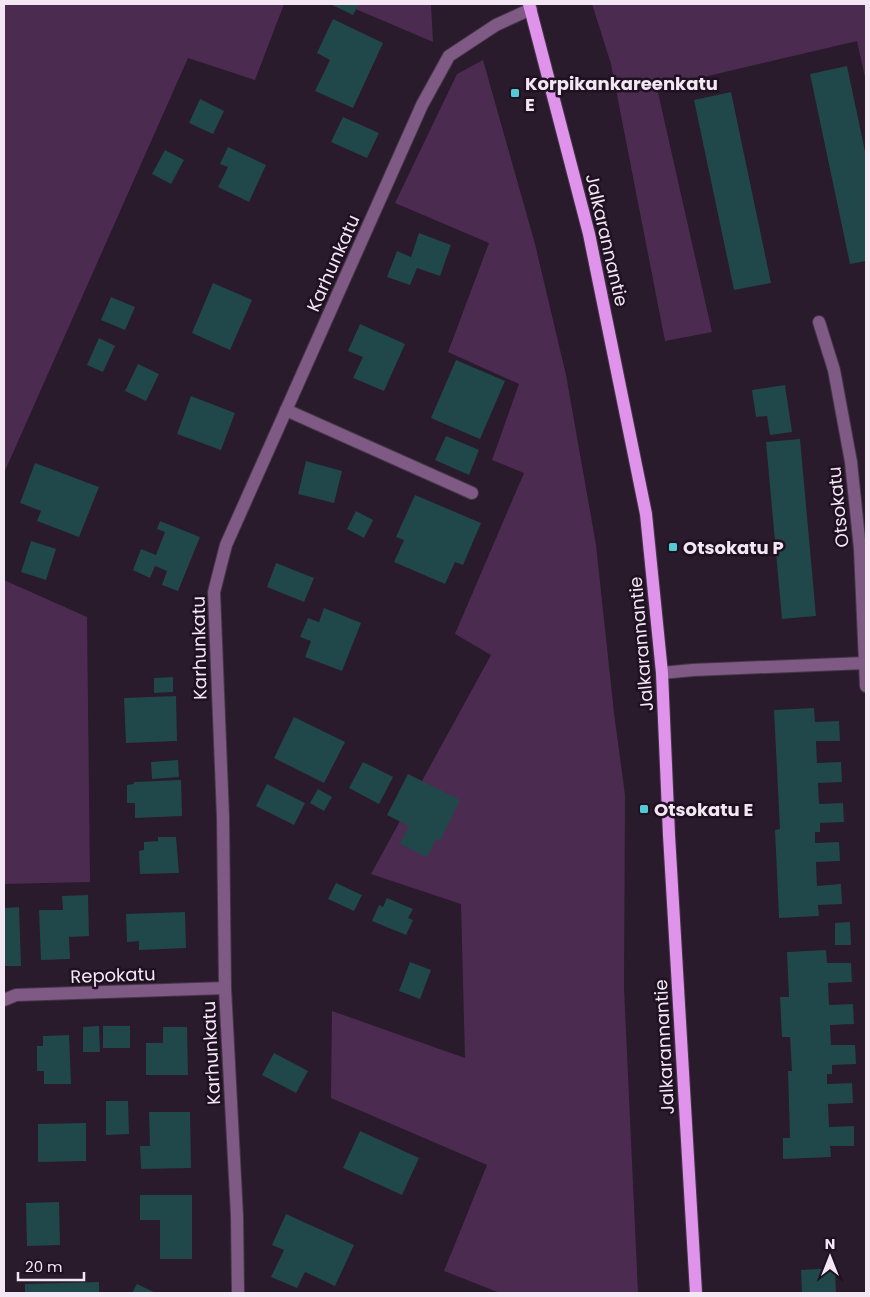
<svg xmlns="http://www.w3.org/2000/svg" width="870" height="1297" font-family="Poppins,sans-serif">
  <rect width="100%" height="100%" fill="#291a2c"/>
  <g fill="#4b2c50">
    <path d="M4,4H284L255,80L188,58L4,473Z"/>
    <path d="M344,4H431L433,42Z"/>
    <path d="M592,4H866V82L857,41L657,88L712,332L665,341L611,64Z"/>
    <path d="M483,60L535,244L566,375L596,545L614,713L625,795L624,988L638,1293H500L444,1271L487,1165L331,1098L332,1011L465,1058L461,904L371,874L491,655L455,634L524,473L492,460L519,384L448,352L489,243L395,203L457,74Z"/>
    <path d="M4,580L87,617L90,882L4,884Z"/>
  </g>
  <g fill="#20474a">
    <path d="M330,4H359L353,15Z"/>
    <path d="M333,19L383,43L353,108L315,91L330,60L317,53Z"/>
    <path d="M847,66L866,156V261L850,264L810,74Z"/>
    <path d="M731,92L771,283L734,290L694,100Z"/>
    <path d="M200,99L224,111L213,134L189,123Z"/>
    <path d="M343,117L379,133L367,158L331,142Z"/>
    <path d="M228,147L266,165L249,202L218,187L228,167L220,164Z"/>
    <path d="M165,150L184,160L171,184L152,174Z"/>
    <path d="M419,233L451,245L440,276L417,268L410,285L387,277L397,251L411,257Z"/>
    <path d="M213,283L252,300L230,350L192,333Z"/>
    <path d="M111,297L135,307L125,330L101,320Z"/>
    <path d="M360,324L405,344L384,391L353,378L363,357L348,351Z"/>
    <path d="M99,338L115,346L103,372L87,365Z"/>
    <path d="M456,360L505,381L480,439L431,418Z"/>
    <path d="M138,364L159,374L146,401L125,391Z"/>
    <path d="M785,385L792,432L770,435L767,416L756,417L752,390Z"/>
    <path d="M191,396L235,413L221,450L177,434Z"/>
    <path d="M446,436L479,450L469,475L435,460Z"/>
    <path d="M800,439L816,616L782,619L766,442Z"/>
    <path d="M306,461L342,471L334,503L298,494Z"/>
    <path d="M35,463L99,487L79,537L37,521L41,511L20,503Z"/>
    <path d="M415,495L481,523L463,565L455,562L445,584L394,562L404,540L396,537Z"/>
    <path d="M356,511L373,520L364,538L347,529Z"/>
    <path d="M160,521L200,537L178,591L162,585L167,571L155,566L150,578L133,570L141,549L156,555L165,532L157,529Z"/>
    <path d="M31,541L56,549L46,580L21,572Z"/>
    <path d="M276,563L314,578L304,602L267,587Z"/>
    <path d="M324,608L361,623L342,671L305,657L311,641L300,637L308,618L319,622Z"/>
    <path d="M173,677V692L154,693V678Z"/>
    <path d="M176,696L177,741L126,743L124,698Z"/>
    <path d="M814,708L815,722L839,721L840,741H816L817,763L841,762L842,782L818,783L819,804L843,803L844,822L820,823V832H815V843L839,842L840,861L816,862L817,886L841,884L842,904L818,905L819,916L779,918L775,830L780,829L774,710Z"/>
    <path d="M294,717L345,742L324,783L274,758Z"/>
    <path d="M178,760L179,777L152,779L151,762Z"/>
    <path d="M363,762L393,777L379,804L349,788Z"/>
    <path d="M408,774L460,800L440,841L436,839L427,857L400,844L409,826L387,815Z"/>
    <path d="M181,780L182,816L135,818V803H127V785L134,784V782Z"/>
    <path d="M267,784L305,803L294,825L256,806Z"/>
    <path d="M318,789L332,797L324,811L310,803Z"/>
    <path d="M158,837H176L179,873L140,874L139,851L144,850V842L158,841Z"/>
    <path d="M336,883L362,895L354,911L328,899Z"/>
    <path d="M88,895L89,936L69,937L70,959L41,960L39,910H63L62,896Z"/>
    <path d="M387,898L413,909L408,918L413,920L406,935L372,921L379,905L383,907Z"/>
    <path d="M19,907L21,966H4V908Z"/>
    <path d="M185,912L186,948L139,950V941L127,942L126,914Z"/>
    <path d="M850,922L851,945H835V923Z"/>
    <path d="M826,950L827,963H851L852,982L828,983L829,1005L853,1004L854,1024L830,1025L831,1045H855L856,1064L832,1065V1074H827V1084L852,1083L853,1103L828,1104L829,1127L854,1126V1146H830L831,1157L783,1159V1138H790L788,1071H792L790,1037H782L780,997H789L787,952Z"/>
    <path d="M410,962L431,970L420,999L399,991Z"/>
    <path d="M99,1026L100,1052H83V1027Z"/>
    <rect x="103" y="1026" width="27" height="22"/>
    <path d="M163,1027H187L188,1075H146V1043H163Z"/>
    <path d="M69,1035L71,1084H44V1071H37V1046H43V1036Z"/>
    <path d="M274,1053L308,1071L296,1093L262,1075Z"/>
    <path d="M106,1101H128L129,1134L106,1135Z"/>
    <path d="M149,1112H190L191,1168L141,1169L140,1146H150Z"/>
    <path d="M86,1123V1161L38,1162V1124Z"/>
    <path d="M360,1131L419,1158L402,1195L343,1168Z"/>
    <path d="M140,1195H192V1259H160V1220H140Z"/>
    <path d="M59,1202L60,1245L27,1246L26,1203Z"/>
    <path d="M286,1214L354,1245L335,1286L305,1272L297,1288L271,1277L284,1250L272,1245Z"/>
    <path d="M835,1268L836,1293H802L801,1270Z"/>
    <path d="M99,1282V1293H25V1284Z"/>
    <path d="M137,1284L156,1293H132Z"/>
  </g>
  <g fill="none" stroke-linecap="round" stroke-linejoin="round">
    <defs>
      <g id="minor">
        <path d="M819,322L834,370L851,462L860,549L865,663"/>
        <path d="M286,410L472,493"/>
        <path d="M662,673L693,670L865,663L866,686"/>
        <path d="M4,1000L16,995L225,988"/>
        <path d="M238,1293L237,1216L225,988L223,817L214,592L226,545L422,105L449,56L496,25L531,9"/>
      </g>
      <path id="major" d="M529,4L589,234L646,514L662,673L669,835L696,1293"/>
    </defs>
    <use href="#minor" stroke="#453748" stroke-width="14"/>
    <use href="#major" stroke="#453748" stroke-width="14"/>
    <use href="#minor" stroke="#7e5a84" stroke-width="12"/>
    <use href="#major" stroke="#df93eb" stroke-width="12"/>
  </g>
  <g fill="#51ccd4" stroke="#1f1122" stroke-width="2">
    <rect x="510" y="88" width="10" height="10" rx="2.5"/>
    <rect x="668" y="542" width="10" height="10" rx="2.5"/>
    <rect x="639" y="804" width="10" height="10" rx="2.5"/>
  </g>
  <g text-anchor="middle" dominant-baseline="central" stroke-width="5" stroke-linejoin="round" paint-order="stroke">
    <g font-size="18" font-weight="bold" fill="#f2e7f3" stroke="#1f1122" text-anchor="start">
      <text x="525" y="83">Korpikankareenkatu<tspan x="525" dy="21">E</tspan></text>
      <text x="683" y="547">Otsokatu P</text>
      <text x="654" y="809">Otsokatu E</text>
    </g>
    <g font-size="18" fill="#f2e7f3" stroke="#1f1122">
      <text transform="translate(607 240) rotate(77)">Jalkarannantie</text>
      <text transform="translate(333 263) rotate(-66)">Karhunkatu</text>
      <text transform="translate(838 507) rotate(-96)">Otsokatu</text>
      <text transform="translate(641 644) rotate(-95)">Jalkarannantie</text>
      <text transform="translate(199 648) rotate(-91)">Karhunkatu</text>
      <text transform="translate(113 975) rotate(-2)">Repokatu</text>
      <text transform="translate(664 1047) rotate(-93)">Jalkarannantie</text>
      <text transform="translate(211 1053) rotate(-93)">Karhunkatu</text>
    </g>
  </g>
  <rect width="870" height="1297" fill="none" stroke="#f2e7f3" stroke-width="10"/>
  <g transform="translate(830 1257)" stroke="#1f1122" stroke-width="4" paint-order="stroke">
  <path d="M0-4L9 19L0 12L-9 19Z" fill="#f2e7f3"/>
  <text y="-8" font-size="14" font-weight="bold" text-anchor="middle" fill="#f2e7f3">N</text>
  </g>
  <path d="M18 1272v8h66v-8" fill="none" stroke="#f2e7f3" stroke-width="2.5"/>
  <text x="25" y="1272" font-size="15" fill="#f2e7f3" stroke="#1f1122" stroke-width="4" paint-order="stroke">20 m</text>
</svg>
